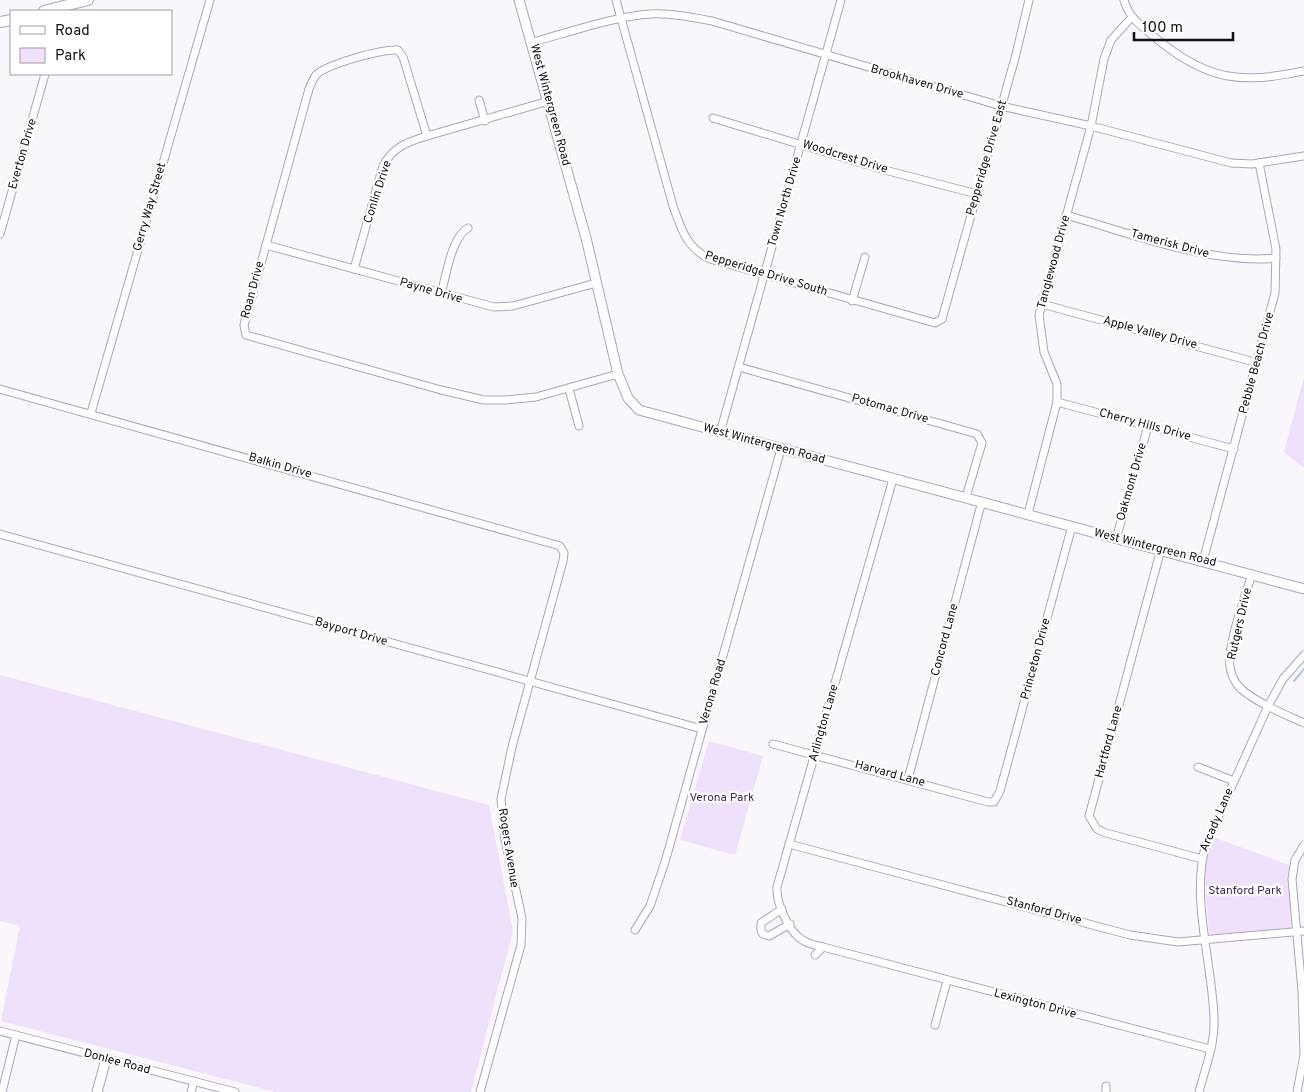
<svg xmlns="http://www.w3.org/2000/svg" width="1304" height="1092" font-family="Overpass,sans-serif">
  <rect width="100%" height="100%" fill="#f9f6fc"/>
  <g fill="#efe1fc">
    <path d="M1304,377V468L1284,452Z"/>
    <path d="M0,675L489,805L513,931L471,1092H275L1,1021L20,926L0,921Z"/>
    <path d="M709,741L763,756L735,855L680,840Z"/>
    <path d="M1213,837L1289,865L1291,928L1209,935L1204,868Z"/>
  </g>
  <g fill="none" stroke-linecap="round" stroke-linejoin="round">
    <path stroke="#afc6ec" stroke-width="2" d="M1294,681L1304,669"/>
    <defs>
      <g id="minor">
        <path d="M616,0L673,206C681,228 686,248 710,259L935,323L942,319L1015,58L1029,0"/>
        <path d="M1124,0C1129,19 1144,28 1158,40C1209,81 1241,84 1304,71"/>
        <path d="M533,42C570,32 611,17 650,14C671,13 691,17 712,21L1001,106L1091,126L1231,163L1252,164L1304,156"/>
        <path d="M479,100L485,121"/>
        <path d="M713,118L881,169L977,194"/>
        <path d="M427,136L403,57L398,50C382,49 327,64 316,75C313,79 311,84 309,89L244,325L246,335L441,390L484,400H505L536,397L618,374"/>
        <path d="M1066,215C1130,233 1211,265 1276,258"/>
        <path d="M0,234L45,74"/>
        <path d="M266,245L494,307L513,306L596,283"/>
        <path d="M354,269L383,166C393,147 407,142 427,136L549,101"/>
        <path d="M441,294C446,276 452,236 468,228"/>
        <path d="M852,301L865,257"/>
        <path d="M1042,304L1258,363"/>
        <path d="M739,367L977,434L982,443L966,497"/>
        <path d="M0,389L560,546L564,553L563,561L512,747L501,799L505,840L522,918L521,945L480,1092"/>
        <path d="M569,389L579,426"/>
        <path d="M1057,402L1234,449"/>
        <path d="M91,413L210,0"/>
        <path d="M720,433L841,0"/>
        <path d="M1028,514L1057,402V384L1044,352L1039,315L1091,126L1104,59L1111,40L1132,17"/>
        <path d="M0,534L702,729"/>
        <path d="M1116,539L1148,426"/>
        <path d="M1161,549L1089,816L1097,829L1106,833L1202,859"/>
        <path d="M1203,561L1275,293L1276,249L1259,163"/>
        <path d="M1252,574C1245,597 1227,645 1230,667C1232,679 1239,689 1249,695C1266,707 1286,715 1304,723"/>
        <path d="M773,744L988,802H994L1000,791L1072,526"/>
        <path d="M1198,767L1234,781"/>
        <path d="M908,779L982,501"/>
        <path d="M789,844L1130,935L1178,942L1304,931"/>
        <path d="M782,909L761,923V931L763,934L769,936L790,924"/>
        <path d="M635,930L650,906L665,862L781,449"/>
        <path d="M823,947C816,945 807,944 801,939C788,930 776,903 777,887L893,479"/>
        <path d="M815,955L823,947L1210,1049"/>
        <path d="M935,1025L947,981"/>
        <path d="M0,1031L235,1092"/>
        <path d="M2,1092L16,1035"/>
        <path d="M191,1092L194,1081"/>
        <path d="M1106,1092V1086"/>
        <path d="M1199,1092C1205,1069 1215,1044 1214,1020C1213,964 1190,899 1206,844L1268,706L1283,679L1304,655"/>
        <path d="M1297,1092L1304,1055L1302,991L1292,879L1295,860L1304,845"/>
      </g>
      <g id="tertiary">
        <path d="M519,0L586,238L618,374L628,398L639,410L1304,589"/>
        <path d="M97,1092L106,1059"/>
      </g>
      <g id="secondary">
        <path d="M44,11L88,0"/>
        <path d="M0,22L11,20"/>
      </g>
    </defs>
    <use href="#minor" stroke="#b0a3bc" stroke-width="9"/>
    <use href="#tertiary" stroke="#b0a3bc" stroke-width="11"/>
    <use href="#secondary" stroke="#b0a3bc" stroke-width="12"/>
    <use href="#minor" stroke="#fff" stroke-width="7"/>
    <use href="#tertiary" stroke="#fff" stroke-width="9"/>
    <use href="#secondary" stroke="#fff" stroke-width="10"/>
  </g>
  <g text-anchor="middle" dominant-baseline="central" stroke-width="4.5" stroke-linejoin="round" paint-order="stroke">
    <g font-size="12" fill="#130f17" stroke="#fff">
      <text transform="translate(917 82) rotate(16)">Brookhaven Drive</text>
      <text transform="translate(550 105) rotate(75)">West Wintergreen Road</text>
      <text transform="translate(23 154) rotate(-74)">Everton Drive</text>
      <text transform="translate(845 157) rotate(17)">Woodcrest Drive</text>
      <text transform="translate(987 158) rotate(-74)">Pepperidge Drive East</text>
      <text transform="translate(378 192) rotate(-72)">Conlin Drive</text>
      <text transform="translate(785 202) rotate(-74)">Town North Drive</text>
      <text transform="translate(150 207) rotate(-74)">Gerry Way Street</text>
      <text transform="translate(1170 244) rotate(15)">Tamerisk Drive</text>
      <text transform="translate(1054 262) rotate(-75)">Tanglewood Drive</text>
      <text transform="translate(766 274) rotate(17)">Pepperidge Drive South</text>
      <text transform="translate(253 290) rotate(-75)">Roan Drive</text>
      <text transform="translate(431 291) rotate(16)">Payne Drive</text>
      <text transform="translate(1150 333) rotate(15)">Apple Valley Drive</text>
      <text transform="translate(1257 363) rotate(-75)">Pebble Beach Drive</text>
      <text transform="translate(890 409) rotate(16)">Potomac Drive</text>
      <text transform="translate(1145 425) rotate(15)">Cherry Hills Drive</text>
      <text transform="translate(764 444) rotate(15)">West Wintergreen Road</text>
      <text transform="translate(280 466) rotate(16)">Balkin Drive</text>
      <text transform="translate(1132 482) rotate(-74)">Oakmont Drive</text>
      <text transform="translate(1155 548) rotate(14)">West Wintergreen Road</text>
      <text transform="translate(1240 624) rotate(-77)">Rutgers Drive</text>
      <text transform="translate(351 632) rotate(16)">Bayport Drive</text>
      <text transform="translate(945 640) rotate(-75)">Concord Lane</text>
      <text transform="translate(1036 659) rotate(-75)">Princeton Drive</text>
      <text transform="translate(713 692) rotate(-74)">Verona Road</text>
      <text transform="translate(824 723) rotate(-74)">Arlington Lane</text>
      <text transform="translate(1109 742) rotate(-75)">Hartford Lane</text>
      <text transform="translate(890 774) rotate(15)">Harvard Lane</text>
      <text transform="translate(1217 820) rotate(-67)">Arcady Lane</text>
      <text transform="translate(508 848) rotate(81)">Rogers Avenue</text>
      <text transform="translate(1044 911) rotate(15)">Stanford Drive</text>
      <text transform="translate(1035 1004) rotate(15)">Lexington Drive</text>
      <text transform="translate(117 1062) rotate(15)">Donlee Road</text>
    </g>
    <g font-size="12" fill="#45295b" stroke="#fff">
      <text x="722" y="798">Verona Park</text>
      <text x="1245" y="891">Stanford Park</text>
    </g>
  </g>
  <rect x="10" y="10" width="162" height="65" fill="#ffffff" stroke="#a19fa2"/>
  <rect x="20" y="26" width="25" height="8" fill="#ffffff" stroke="#a19fa2"/>
  <text x="55" y="35" font-size="15" fill="#130f17">Road</text>
  <rect x="20" y="48" width="25" height="15" fill="#efe1fc" stroke="#a19fa2"/>
  <text x="55" y="60" font-size="15" fill="#130f17">Park</text>
  <path d="M1134 32v8h99v-8" fill="none" stroke="#130f17" stroke-width="2.5"/>
  <text x="1142" y="32" font-size="15" fill="#130f17" stroke="#ffffff" stroke-width="4" paint-order="stroke">100 m</text>
</svg>
